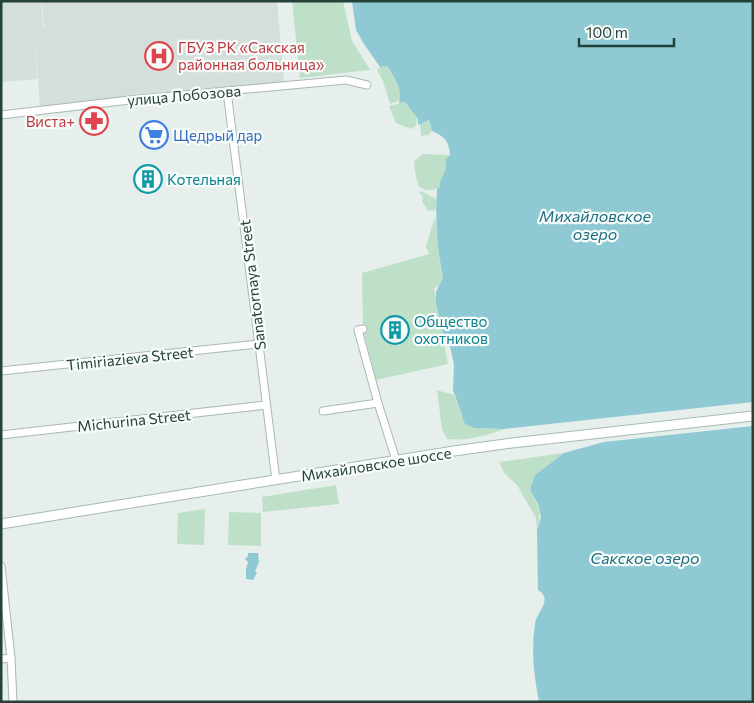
<svg xmlns="http://www.w3.org/2000/svg" width="754" height="703" font-family="Commissioner,sans-serif">
  <rect width="100%" height="100%" fill="#e6efeb"/>
  <path fill="#d4dfda" d="M1,1H41L43,28L34,29L44,28L42,1H277L284,82L40,106L35,40L37,79L1,82Z"/>
  <g fill="#bfe0c8">
    <path d="M292,1H343L352,41L370,70L300,78Z"/>
    <path d="M387,65L395,76L401,97L400,100L390,104L383,81L377,70L380,67Z"/>
    <path d="M405,102L417,118L416,126L411,129L396,123L389,106Z"/>
    <path d="M429,120L432,131L428,135L421,136L420,124Z"/>
    <path d="M423,154L450,155L444,178L441,179L440,187C434,191 426,191 419,187L416,177L414,161Z"/>
    <path d="M421,191L436,199V210L428,211L422,201L423,197L419,192Z"/>
    <path d="M435,217L440,264L443,279L439,286L434,288L448,364L376,380L363,329L362,273L429,254L426,246Z"/>
    <path d="M437,390L454,395L462,416L475,428L504,429C485,436 467,441 447,439L442,429Z"/>
    <path d="M564,453L535,475L530,490C539,506 542,513 537,530L536,518L517,485L505,474L499,462Z"/>
    <path d="M336,485L339,504L263,512L262,497Z"/>
    <path d="M205,509L204,545L177,544L178,513Z"/>
    <path d="M229,512L261,513V546L228,545Z"/>
  </g>
  <g fill="#8ec9d4">
    <path d="M352,1H753V402L504,429L475,428L465,424L453,390L454,364L449,342L443,334L436,303V292L443,278C437,249 435,219 437,189L440,187V182C443,173 448,172 445,160L450,155C449,141 445,137 432,131L429,120L418,125V119L405,102L399,103C403,90 394,75 387,66L380,67L364,44L356,30Z"/>
    <path d="M753,426V702H539C534,675 531,651 535,624C536,612 554,600 538,590L537,530L541,517L538,504L530,490L535,475L564,453L604,442Z"/>
    <path d="M248,553H258L259,562L255,571L257,573L253,580L246,579V569L248,562L245,559L248,556Z"/>
  </g>
  <g fill="none" stroke-linecap="round" stroke-linejoin="round">
    <defs>
      <g id="street">
        <path d="M227,91L276,480"/>
        <path d="M1,115L130,100L346,80L367,85"/>
        <path d="M363,329L358,330L378,403L396,460"/>
        <path d="M1,371L258,344"/>
        <path d="M323,411L378,403"/>
        <path d="M1,435L266,405"/>
        <path d="M1,566L11,658L13,702"/>
        <path d="M1,659L11,658"/>
      </g>
      <path id="secondary" d="M1,524L454,451L512,443L753,416"/>
    </defs>
    <use href="#street" stroke="#a8b8b2" stroke-width="9"/>
    <use href="#secondary" stroke="#a4bbb3" stroke-width="11"/>
    <use href="#street" stroke="#fff" stroke-width="7"/>
    <use href="#secondary" stroke="#fff" stroke-width="9"/>
  </g>
  <defs>
    <symbol id="hospital-ring" viewBox="-11 -11 22 22"><circle r="9.5" fill="#f7fbf9" stroke="#e0444e" stroke-width="1.5"/><path d="M-5-5h3v3.5h4V-5h3V5h-3V1.5h-4V5h-3Z" fill="#e0444e"/></symbol>
    <symbol id="pharmacy-ring" viewBox="-11 -11 22 22"><circle r="9.5" fill="#f7fbf9" stroke="#e0444e" stroke-width="1.5"/><path d="M-2-6h4v4h4v4h-4v4h-4v-4h-4v-4h4Z" fill="#e0444e"/></symbol>
    <symbol id="supermarket-ring" viewBox="-11 -11 22 22"><circle r="9.5" fill="#f7fbf9" stroke="#3f7fe0" stroke-width="1.5"/><path d="M-6-5.5h2.5l.6 2H6L4.5 2H-2.5L-4.4-4H-6ZM-1.5 3.2a1.3 1.3 0 1 0 .1 0ZM3 3.2a1.3 1.3 0 1 0 .1 0Z" fill="#3f7fe0"/></symbol>
    <symbol id="building-ring" viewBox="-11 -11 22 22"><circle r="9.5" fill="#f7fbf9" stroke="#0f9aa8" stroke-width="1.5"/><path d="M-4-6H4V6H1V3H-1V6H-4ZM-2.5-4.3h1.7v1.8h-1.7ZM.8-4.3h1.7v1.8H.8ZM-2.5-1h1.7V.8h-1.7ZM.8-1h1.7V.8H.8Z" fill="#0f9aa8"/></symbol>
  </defs>
  <g fill-rule="evenodd">
    <use href="#hospital-ring" x="143" y="40" width="32" height="32"/>
    <use href="#pharmacy-ring" x="78" y="105" width="32" height="32"/>
    <use href="#supermarket-ring" x="138" y="119" width="32" height="32"/>
    <use href="#building-ring" x="132" y="163" width="32" height="32"/>
    <use href="#building-ring" x="379" y="314" width="32" height="32"/>
  </g>
  <g text-anchor="middle" dominant-baseline="central" stroke-width="4.5" stroke-linejoin="round" paint-order="stroke">
    <g font-size="15" fill="#be3a42" stroke="#f7fbf9" text-anchor="start">
      <text x="178" y="47">ГБУЗ РК «Сакская<tspan x="178" dy="17">районная больница»</tspan></text>
      <text x="75" y="121" text-anchor="end">Виста+</text>
    </g>
    <g font-size="15" fill="#24423a" stroke="#f7fbf9">
      <text transform="translate(184 95) rotate(-5)">улица Лобозова</text>
      <text transform="translate(252 285) rotate(-97)">Sanatornaya Street</text>
      <text transform="translate(130 358) rotate(-6)">Timiriazieva Street</text>
      <text transform="translate(134 420) rotate(-6)">Michurina Street</text>
      <text transform="translate(376 464) rotate(-9)">Михайловское шоссе</text>
    </g>
    <g font-size="15" fill="#366cbe" stroke="#f7fbf9" text-anchor="start">
      <text x="173" y="135">Щедрый дар</text>
    </g>
    <g font-size="15" fill="#0d838f" stroke="#f7fbf9" text-anchor="start">
      <text x="167" y="179">Котельная</text>
      <text x="414" y="321">Общество<tspan x="414" dy="17">охотников</tspan></text>
    </g>
    <g font-size="16" font-style="italic" fill="#1c6f80" stroke="#f7fbf9">
      <text x="595" y="215">Михайловское<tspan x="595" dy="18">озеро</tspan></text>
      <text x="645" y="557">Сакское озеро</text>
    </g>
  </g>
  <rect width="754" height="703" fill="none" stroke="#24423a" stroke-width="5"/>
  <path d="M579 38v8h95v-8" fill="none" stroke="#24423a" stroke-width="2.5"/>
  <text x="586" y="38" font-size="15" fill="#24423a" stroke="#f7fbf9" stroke-width="4" paint-order="stroke">100 m</text>
</svg>
